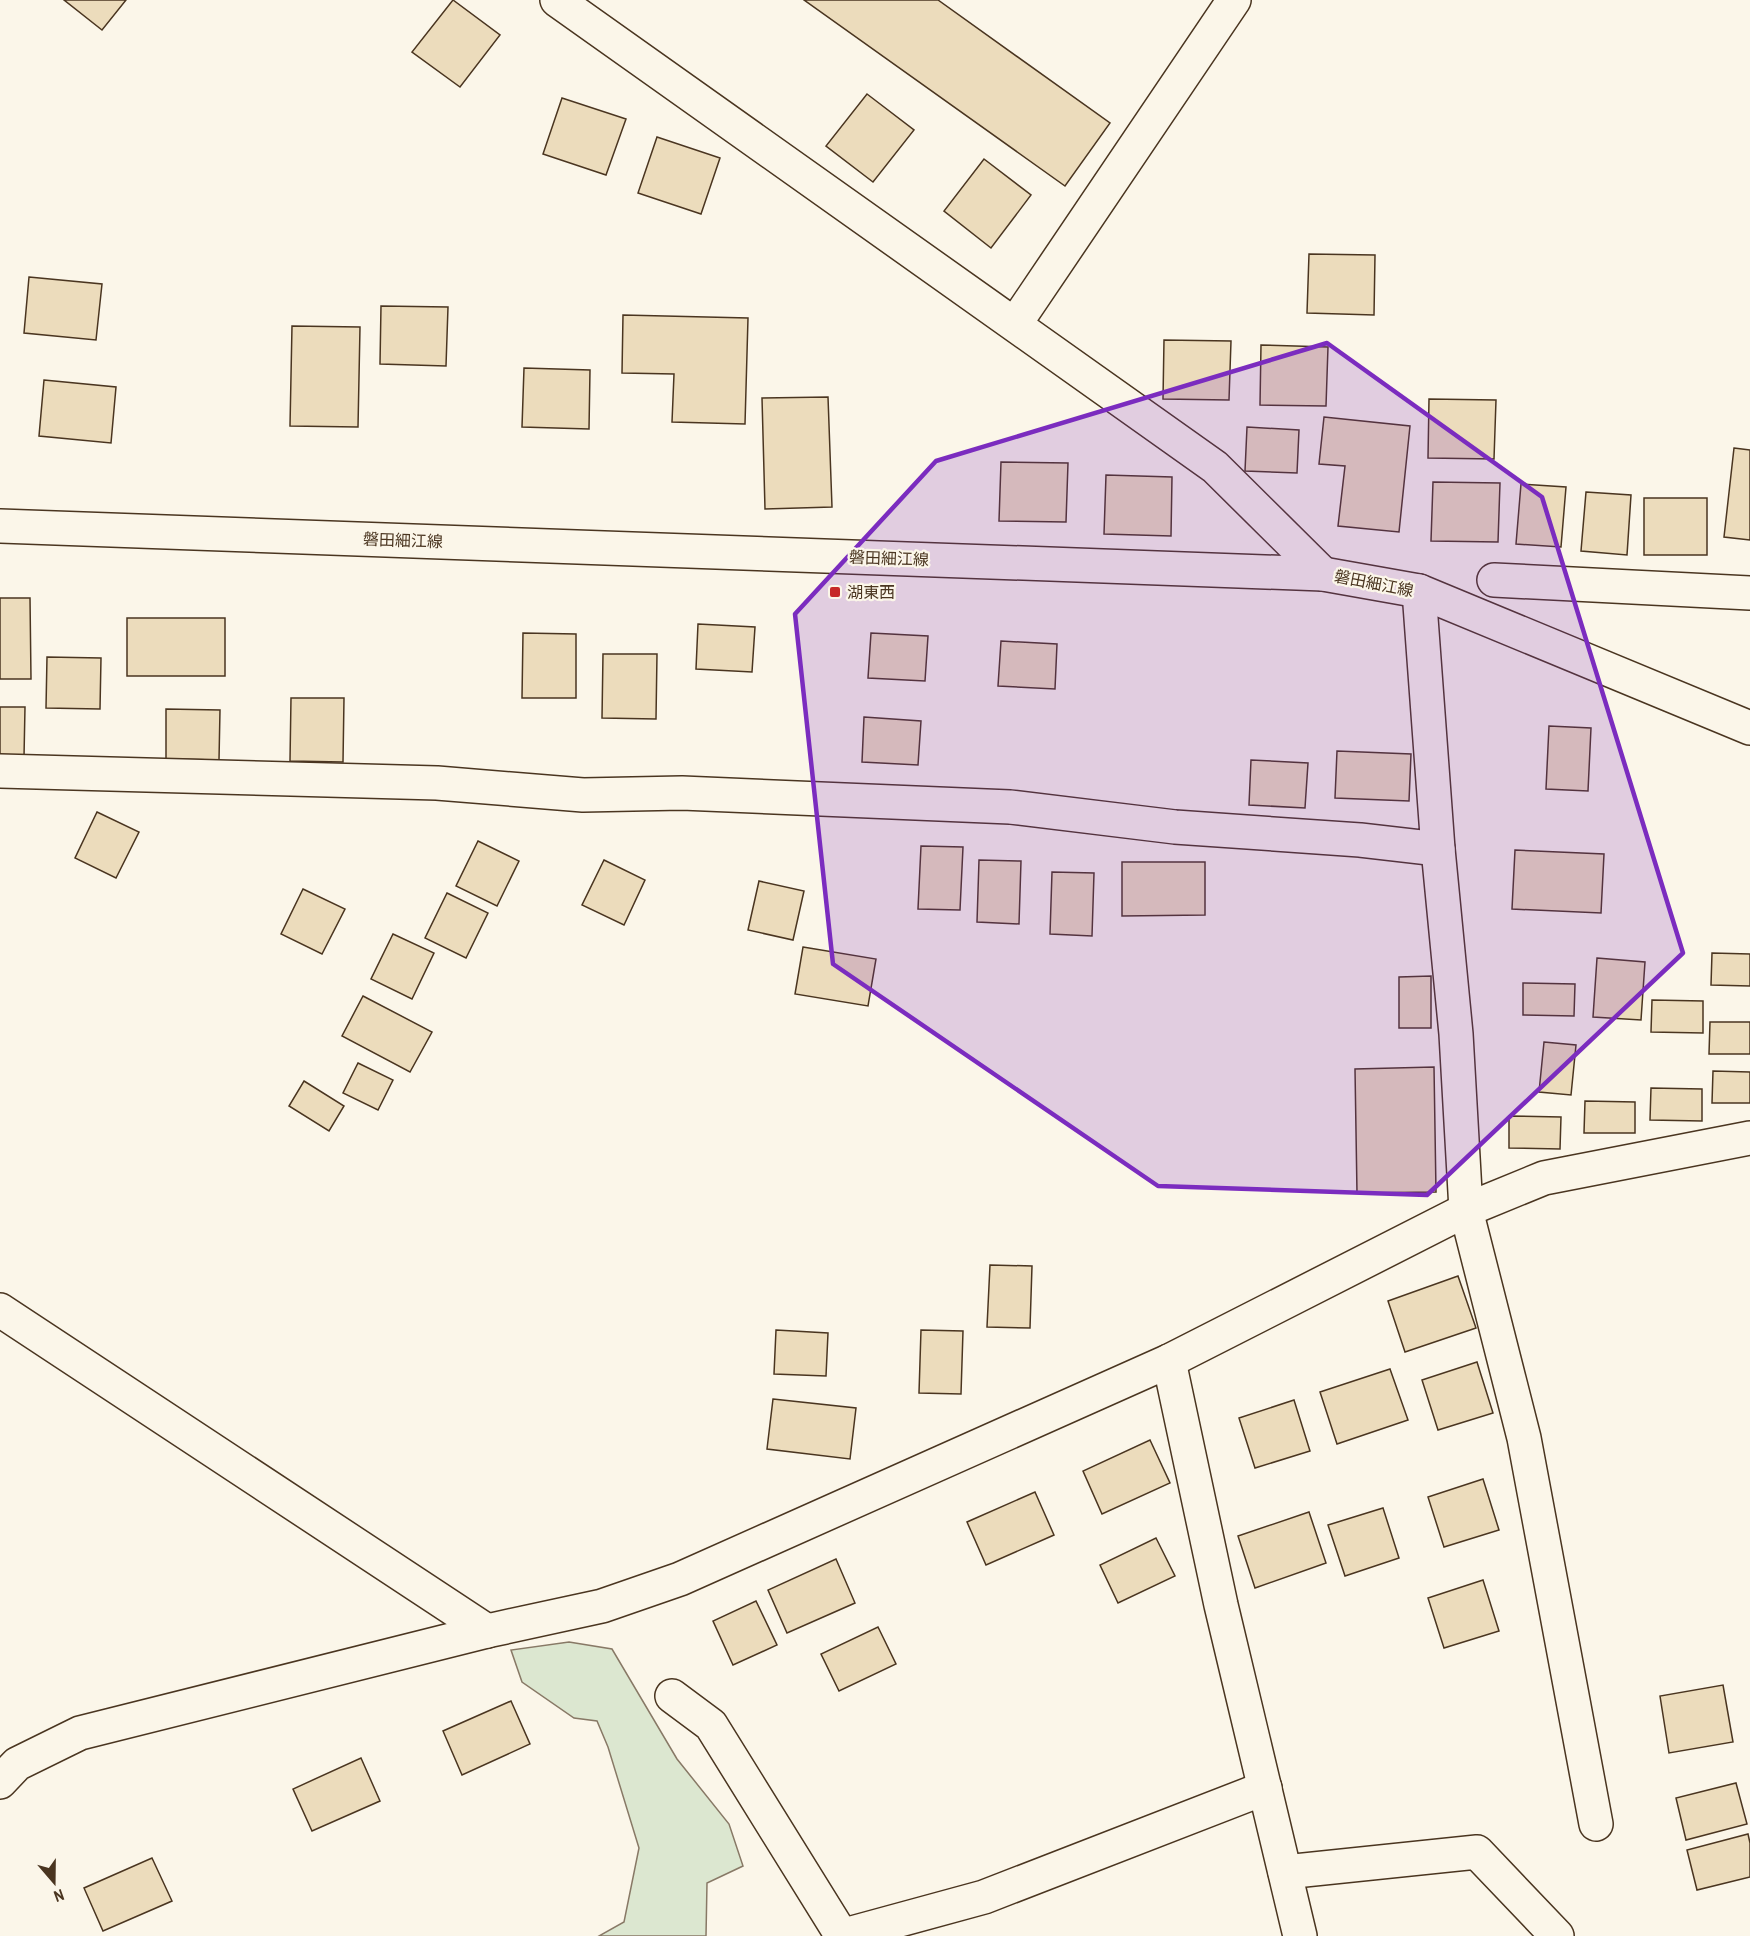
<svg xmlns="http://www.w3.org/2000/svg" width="1750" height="1936" font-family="'Archivo Narrow','Noto Sans JP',sans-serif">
  <rect width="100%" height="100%" fill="#fbf6e9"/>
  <path fill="#dce7d0" stroke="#887966" stroke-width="1.5" d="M569,1642L612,1649L677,1759L729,1824L743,1866L707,1883L706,1936H599L624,1922L639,1848L608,1747L597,1721L574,1718L522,1682L511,1650Z"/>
  <g fill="#ecdcbc" stroke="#4a3520" stroke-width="1.5">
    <path d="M64,0H126L102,30Z"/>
    <path d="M453,0L500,35L460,87L412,52Z"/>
    <path d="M804,0H938L1110,123L1065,186Z"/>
    <path d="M867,94L914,130L873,182L826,146Z"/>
    <path d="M562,98L626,119L606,175L543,154Z"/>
    <path d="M657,137L720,158L701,214L638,193Z"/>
    <path d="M984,159L1031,195L991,248L944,211Z"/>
    <path d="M1309,254L1375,255L1374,315L1307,313Z"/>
    <path d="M29,277L102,284L96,340L24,333Z"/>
    <path d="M381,306L448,307L446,366L380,364Z"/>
    <path d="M623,315L748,318L745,424L672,422L674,374L622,373Z"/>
    <path d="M292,326L360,327L358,427L290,426Z"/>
    <path d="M1164,340L1231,341L1229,400L1163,399Z"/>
    <path d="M1261,345L1328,347L1326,406L1260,405Z"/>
    <path d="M524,368L590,370L589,429L522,427Z"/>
    <path d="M44,380L116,387L111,443L39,436Z"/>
    <path d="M828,397L832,507L765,509L762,398Z"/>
    <path d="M1429,399L1496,400L1494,459L1428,458Z"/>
    <path d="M1324,417L1410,426L1399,532L1338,526L1345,466L1319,464Z"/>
    <path d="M1247,427L1299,430L1297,473L1245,471Z"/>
    <path d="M1734,448L1750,450V540L1724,537Z"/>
    <path d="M1001,462L1068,463L1066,522L999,521Z"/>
    <path d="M1106,475L1172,477L1171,536L1104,534Z"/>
    <path d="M1433,482L1500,483L1498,542L1431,541Z"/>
    <path d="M1521,484L1566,487L1561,547L1516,544Z"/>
    <path d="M1586,492L1631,495L1627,555L1581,551Z"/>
    <rect x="1644" y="498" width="63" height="57"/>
    <path d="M0,598H30L31,679H0Z"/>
    <rect x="127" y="618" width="98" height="58"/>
    <path d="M698,624L755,627L752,672L696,669Z"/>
    <path d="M523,633L576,634V698H522Z"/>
    <path d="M871,633L928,636L925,681L868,678Z"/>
    <path d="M1001,641L1057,644L1055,689L998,686Z"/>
    <path d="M603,654H657L656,719L602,718Z"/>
    <path d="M47,657L101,658L100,709L46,708Z"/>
    <path d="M291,698H344L343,762L290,761Z"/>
    <path d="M0,707H25L24,757H0Z"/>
    <path d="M166,709L220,710L219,760L166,759Z"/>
    <path d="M864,717L921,721L918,765L862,762Z"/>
    <path d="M1549,726L1591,728L1588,791L1546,789Z"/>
    <path d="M1337,751L1411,754L1409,801L1335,798Z"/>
    <path d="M1251,760L1308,763L1305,808L1249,805Z"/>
    <path d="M97,812L139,832L116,878L75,858Z"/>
    <path d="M478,841L519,861L497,906L456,886Z"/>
    <path d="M921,846L963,847L960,910L918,909Z"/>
    <path d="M1515,850L1604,854L1601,913L1512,909Z"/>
    <path d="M604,860L645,880L624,925L582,905Z"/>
    <path d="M979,860L1021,861L1019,924L977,922Z"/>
    <path d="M1122,862H1205V915L1122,916Z"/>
    <path d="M1052,872L1094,873L1092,936L1050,934Z"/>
    <path d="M759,881L804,891L793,940L748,930Z"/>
    <path d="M303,889L345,909L322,954L281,934Z"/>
    <path d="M447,893L488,913L466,958L425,938Z"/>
    <path d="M393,934L434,953L412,999L371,979Z"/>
    <path d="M803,947L876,959L868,1006L795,994Z"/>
    <path d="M1712,953L1750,954V986L1711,985Z"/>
    <path d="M1597,958L1645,962L1641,1020L1593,1017Z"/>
    <path d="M1431,976V1028H1399V977Z"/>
    <path d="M1523,983L1575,984L1574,1016L1523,1015Z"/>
    <path d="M363,996L432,1032L410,1072L342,1036Z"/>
    <path d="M1652,1000L1703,1001V1033L1651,1032Z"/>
    <path d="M1710,1022H1750V1054H1709Z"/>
    <path d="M1544,1042L1576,1045L1571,1095L1539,1092Z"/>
    <path d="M358,1063L393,1080L378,1110L343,1093Z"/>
    <path d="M1434,1067L1436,1192L1357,1193L1355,1069Z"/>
    <path d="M1713,1071L1750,1072V1103H1712Z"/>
    <path d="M304,1081L344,1106L329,1131L289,1106Z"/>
    <path d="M1651,1088L1702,1089V1121L1650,1120Z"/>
    <path d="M1585,1101L1635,1102V1133H1584Z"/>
    <path d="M1509,1116L1561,1117L1560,1149L1509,1148Z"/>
    <path d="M990,1265L1032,1266L1030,1328L987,1327Z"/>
    <path d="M1458,1276L1476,1328L1405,1352L1388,1301Z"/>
    <path d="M776,1330L828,1333L826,1376L774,1374Z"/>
    <path d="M921,1330L963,1331L961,1394L919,1393Z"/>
    <path d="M1477,1362L1493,1413L1438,1430L1422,1380Z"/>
    <path d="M1390,1369L1408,1420L1337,1444L1320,1392Z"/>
    <path d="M773,1399L856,1408L850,1459L767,1449Z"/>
    <path d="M1294,1400L1310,1451L1255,1468L1239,1418Z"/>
    <path d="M1150,1440L1170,1483L1102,1514L1083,1471Z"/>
    <path d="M1483,1479L1499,1530L1444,1547L1428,1497Z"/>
    <path d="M1035,1492L1054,1535L986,1565L967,1522Z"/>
    <path d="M1383,1508L1399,1558L1345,1576L1328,1525Z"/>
    <path d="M1309,1512L1326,1563L1255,1588L1238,1536Z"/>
    <path d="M1156,1538L1175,1576L1118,1603L1100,1565Z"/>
    <path d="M836,1559L855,1603L787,1633L768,1590Z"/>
    <path d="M1483,1580L1499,1631L1444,1648L1428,1598Z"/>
    <path d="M756,1601L777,1645L733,1665L713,1621Z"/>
    <path d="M878,1627L896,1664L839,1691L821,1654Z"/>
    <path d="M1723,1685L1733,1742L1669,1753L1660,1696Z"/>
    <path d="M511,1701L530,1744L462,1775L443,1731Z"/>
    <path d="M361,1758L380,1801L312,1831L293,1789Z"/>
    <path d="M1736,1783L1747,1824L1686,1840L1676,1798Z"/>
    <path d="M1748,1834L1750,1843V1877L1697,1890L1687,1850Z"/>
    <path d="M152,1858L172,1901L103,1931L84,1888Z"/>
  </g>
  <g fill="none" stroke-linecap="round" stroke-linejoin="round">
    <defs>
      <g id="minor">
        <path d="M557,0L1215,467L1323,574"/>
        <path d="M1015,324L1234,0"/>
        <path d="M1494,580L1750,593"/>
        <path d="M0,771L437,783L583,795L682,793L1010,807L1175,827L1360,840L1438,849L1419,591"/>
        <path d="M1438,849L1456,1034L1466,1210L1544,1178L1750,1138"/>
        <path d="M0,1310L487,1631"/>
        <path d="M1169,1361L1221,1605L1300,1936"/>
        <path d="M672,1696L711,1725L842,1936"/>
        <path d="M0,1782L17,1764L80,1733L487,1631L602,1606L680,1579L1169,1361L1466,1210L1524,1438L1596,1824"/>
        <path d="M1285,1872L1477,1852L1557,1936"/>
        <path d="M841,1936L984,1897L1265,1788"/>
      </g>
      <path id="major" d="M0,526L1323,574L1419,591L1750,728"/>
    </defs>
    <use href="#minor" stroke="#4a3520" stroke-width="36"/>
    <use href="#major" stroke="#4a3520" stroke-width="36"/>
    <use href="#minor" stroke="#fbf6e9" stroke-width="33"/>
    <use href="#major" stroke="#fbf6e9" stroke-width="33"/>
  </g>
  <path fill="#7b2cbf" fill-opacity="0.2" stroke="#7b2cbf" stroke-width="4.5" stroke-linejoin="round" d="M1327,343L1542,497L1683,953L1427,1195L1158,1186L833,964L795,614L936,461Z"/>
  <rect fill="#c62828" stroke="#fbf6e9" stroke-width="2" x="829" y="586" width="12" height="12" rx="3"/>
  <g text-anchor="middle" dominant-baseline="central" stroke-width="4.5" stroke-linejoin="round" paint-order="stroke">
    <g font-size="16" fill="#4a3520" stroke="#fbf6e9">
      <text transform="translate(403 540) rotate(2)">磐田細江線</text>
      <text transform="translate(889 558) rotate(2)">磐田細江線</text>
      <text transform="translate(1374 583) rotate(11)">磐田細江線</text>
    </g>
    <g font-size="16" fill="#4a3520" stroke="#fbf6e9" text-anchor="start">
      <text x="847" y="592">湖東西</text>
    </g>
  </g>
  <g transform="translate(54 1882) rotate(160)" stroke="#fbf6e9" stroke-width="4.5" paint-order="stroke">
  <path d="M0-4.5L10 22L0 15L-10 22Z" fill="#4a3520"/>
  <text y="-9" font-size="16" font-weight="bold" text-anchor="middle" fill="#4a3520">N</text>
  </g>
</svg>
